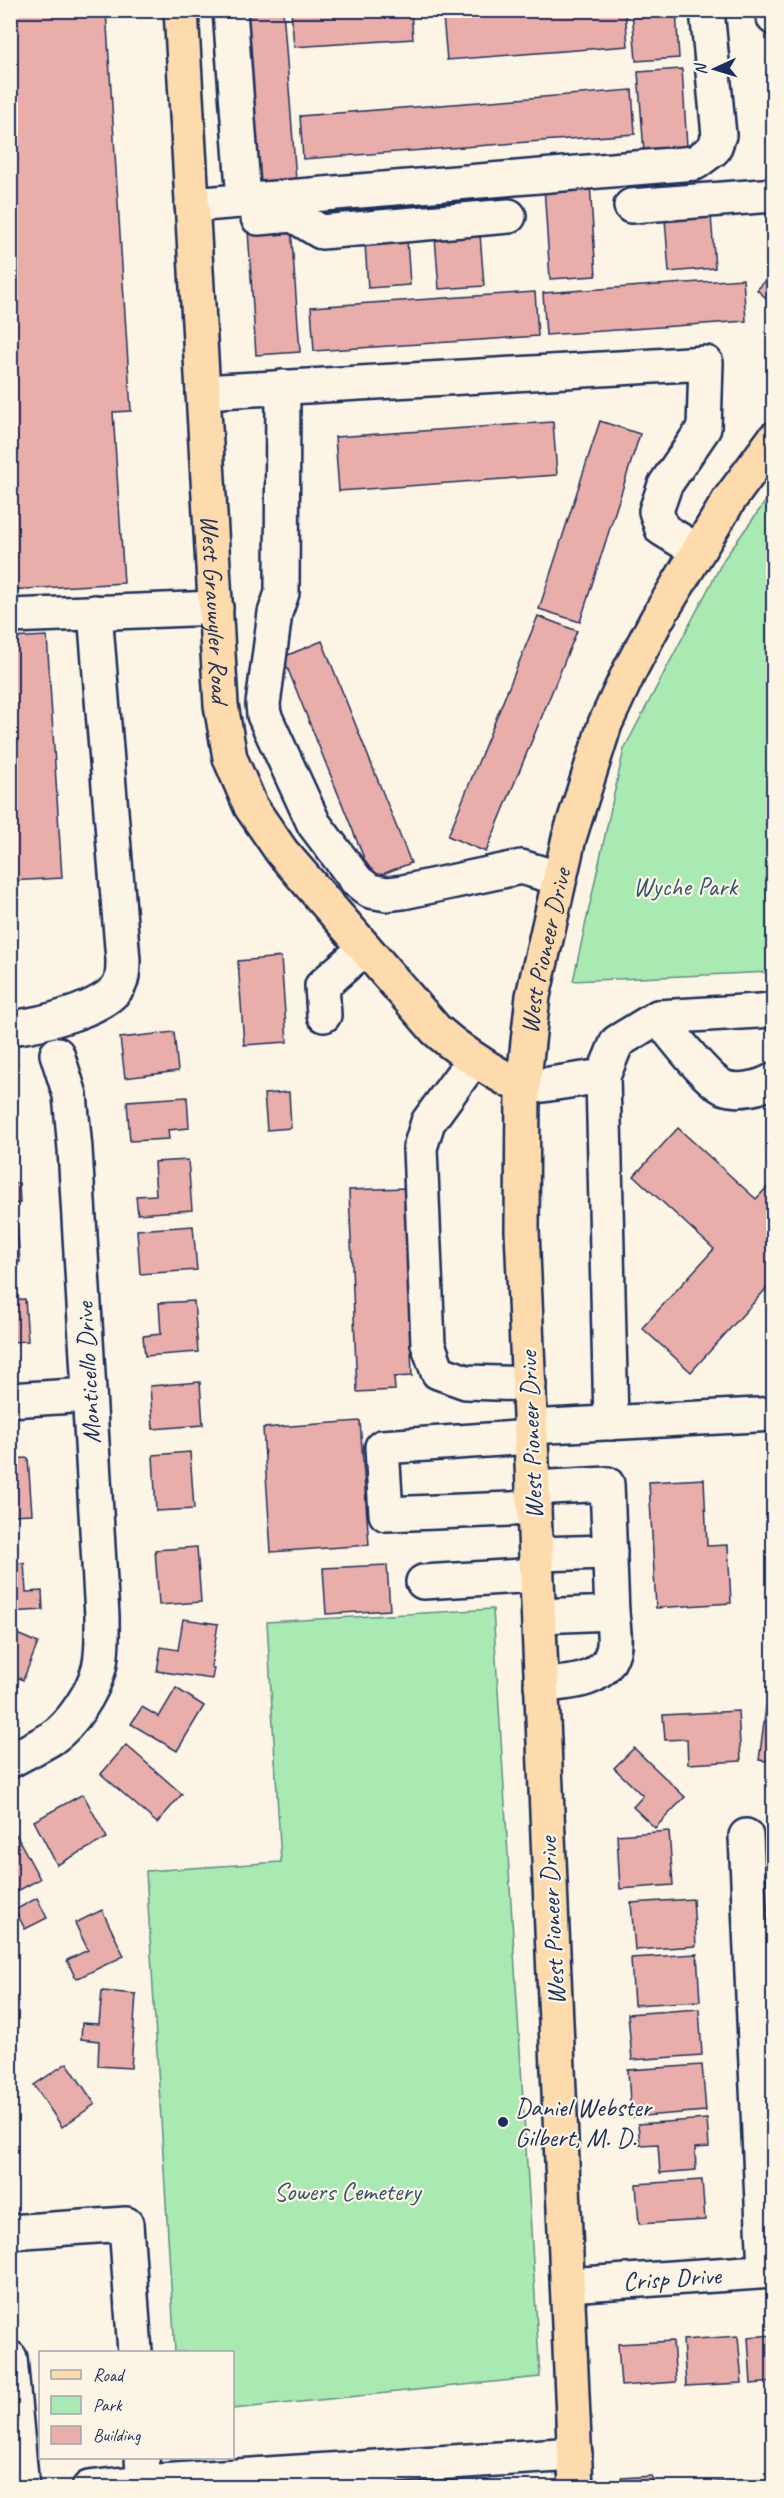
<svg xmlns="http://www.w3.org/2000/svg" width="784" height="2498" font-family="Caveat,sans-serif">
  <rect width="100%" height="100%" fill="#fcf5e5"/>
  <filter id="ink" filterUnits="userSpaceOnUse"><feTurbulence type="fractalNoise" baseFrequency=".0167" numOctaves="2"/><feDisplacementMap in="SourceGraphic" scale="12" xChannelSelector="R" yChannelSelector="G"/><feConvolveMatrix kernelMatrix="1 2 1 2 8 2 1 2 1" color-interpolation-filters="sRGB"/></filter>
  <g filter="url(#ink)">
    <g fill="#a9eab3" stroke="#628c88" stroke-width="1.5">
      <path d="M773,491V972L573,981L624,749L724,559Z"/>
      <path d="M493,1609L540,2377L233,2409L232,2352H175L146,1871L281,1862L267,1622Z"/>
    </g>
    <g fill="#eaaeaa" stroke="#1b2f5e" stroke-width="1.5">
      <path d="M10,10H106L131,411L113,412L124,583L10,590Z"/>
      <path d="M240,10H283L297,193L254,196Z"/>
      <path d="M291,10H411L413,39L294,47Z"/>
      <path d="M522,10H625L628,46L447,60L443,16Z"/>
      <path d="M632,10H676L679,58L636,61Z"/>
      <path d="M682,69L688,162L645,165L638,72Z"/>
      <path d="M632,90L635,134L303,159L300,116Z"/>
      <path d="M590,183L596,276L550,279L544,186Z"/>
      <path d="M711,215L715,268L669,272L665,218Z"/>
      <path d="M291,227L300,352L256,355L248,230Z"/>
      <path d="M480,234L484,286L439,289L435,237Z"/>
      <path d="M407,240L410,285L368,288L365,243Z"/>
      <path d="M774,271V305L757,290Z"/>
      <path d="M743,279L746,321L546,335L543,293Z"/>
      <path d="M535,292L538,336L314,351L311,307Z"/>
      <path d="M600,421L640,434L580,622L539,609Z"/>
      <path d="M553,422L557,475L339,491L335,437Z"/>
      <path d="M538,616L577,631L486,852L448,836Z"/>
      <path d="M47,636L62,878L10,881V638Z"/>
      <path d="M322,641L411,863L372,878L283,657Z"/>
      <path d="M281,957L287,1042L244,1045L238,961Z"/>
      <path d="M174,1032L178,1071L125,1078L120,1038Z"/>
      <path d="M289,1092L291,1128L267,1130L264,1094Z"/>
      <path d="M187,1097L189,1128L168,1130L169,1139L130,1141L127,1101Z"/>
      <path d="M678,1128L756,1199L774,1180V1280L691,1372L642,1328L714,1249L634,1176Z"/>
      <path d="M188,1160L192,1210L138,1214L136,1196L156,1195L154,1162Z"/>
      <path d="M19,1183L20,1203L10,1204V1184Z"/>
      <path d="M405,1188L412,1376L394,1377L395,1390L357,1392L349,1190Z"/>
      <path d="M10,1223H17L20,1262L10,1263Z"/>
      <path d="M193,1226L197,1270L140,1274L137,1230Z"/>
      <path d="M25,1299L28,1341L10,1342V1300Z"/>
      <path d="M194,1301L198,1352L145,1356L143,1336L161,1334L159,1303Z"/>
      <path d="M200,1382L203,1425L153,1429L150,1386Z"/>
      <path d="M360,1421L369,1545L271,1552L263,1428Z"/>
      <path d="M190,1452L194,1509L156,1511L153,1455Z"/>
      <path d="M28,1458L32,1514L10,1515V1459Z"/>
      <path d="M704,1479L707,1546L728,1545L731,1603L656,1608L649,1482Z"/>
      <path d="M197,1547L201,1602L159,1605L155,1550Z"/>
      <path d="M24,1563L26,1592L42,1591L43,1610L10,1612V1564Z"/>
      <path d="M387,1565L390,1610L326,1614L323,1568Z"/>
      <path d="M183,1619L218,1624L211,1667L214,1668L212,1679L157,1671L161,1647L178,1650Z"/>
      <path d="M10,1631L38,1643L23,1680L10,1674Z"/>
      <path d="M769,1685H774V1762L759,1760Z"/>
      <path d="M176,1688L204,1706L177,1751L131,1724L142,1707L159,1717Z"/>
      <path d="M738,1711L741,1761L688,1764L687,1739L665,1740L663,1715Z"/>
      <path d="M126,1745L182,1794L157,1823L101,1774Z"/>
      <path d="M634,1748L685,1797L655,1828L633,1807L643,1796L614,1768Z"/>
      <path d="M83,1794L107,1838L57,1865L34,1821Z"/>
      <path d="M14,1831L40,1879L10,1895V1833Z"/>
      <path d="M669,1831L673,1885L620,1889L617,1835Z"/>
      <path d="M37,1898L47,1918L25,1929L15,1910Z"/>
      <path d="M693,1899L696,1946L635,1950L631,1903Z"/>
      <path d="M102,1910L124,1956L76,1979L67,1960L88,1950L75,1923Z"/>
      <path d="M697,1954L700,2001L634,2005L631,1958Z"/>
      <path d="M102,1991L136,1994L131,2068L98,2066L99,2041L81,2039L82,2023L99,2024Z"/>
      <path d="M699,2009L702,2055L632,2060L628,2014Z"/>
      <path d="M67,2063L95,2104L62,2127L34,2085Z"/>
      <path d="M702,2065L706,2111L631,2117L628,2070Z"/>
      <path d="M707,2119L709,2147L695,2148L696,2170L660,2173L658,2144L640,2145L638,2124Z"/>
      <path d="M702,2180L705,2220L639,2224L636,2184Z"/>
      <path d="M774,2335V2382L751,2384L748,2337Z"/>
      <path d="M738,2336L742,2383L686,2386L683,2340Z"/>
      <path d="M673,2341L676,2382L621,2386L618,2344Z"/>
      <path d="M652,2476L653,2488H622L621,2478Z"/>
      <path d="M748,2480L749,2488H693L692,2484Z"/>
    </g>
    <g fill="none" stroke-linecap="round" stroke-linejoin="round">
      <defs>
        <g id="minor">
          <path d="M230,10L244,201"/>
          <path d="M773,10L774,18"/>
          <path d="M192,205L695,163L714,149L719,135L707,10"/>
          <path d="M631,206L774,195"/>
          <path d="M258,218L293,215L321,232L509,216"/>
          <path d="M283,387L282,593L275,613L263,704L264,715L314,824L357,881L370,891L387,894L403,892L521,867L558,878"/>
          <path d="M203,392L706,363L704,428L665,485L656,511L662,529L698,551"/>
          <path d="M10,616L216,608"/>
          <path d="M324,1015L322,986L365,948"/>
          <path d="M658,1017C671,1033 706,1079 723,1087C738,1093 760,1088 774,1080"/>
          <path d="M10,1028C37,1025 108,1010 120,983C123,977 123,967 123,960L95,612"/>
          <path d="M473,1060L428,1122L420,1148L428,1344L438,1372L466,1382L529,1384"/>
          <path d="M523,1088L603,1076"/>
          <path d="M10,1400L89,1395"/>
          <path d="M611,1423L603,1076L617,1042L658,1017L774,1010"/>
          <path d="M530,1427L774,1414"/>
          <path d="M531,1437L382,1447L386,1514L534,1508"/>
          <path d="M533,1488L607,1484L612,1613L539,1616"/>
          <path d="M536,1554L610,1552"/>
          <path d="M423,1582L536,1575"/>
          <path d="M541,1685C568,1683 604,1683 613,1651C616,1640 613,1624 612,1613"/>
          <path d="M10,1761C24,1753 39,1746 52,1738C72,1724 93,1692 99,1668C103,1652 102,1633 102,1616L75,1149L70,1095L57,1054"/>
          <path d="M746,1836L765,2271"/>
          <path d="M10,2232L126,2224L135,2352"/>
          <path id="s1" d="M568,2285L774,2271"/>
          <path d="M10,2358L22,2488"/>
          <path d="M144,2482L575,2454"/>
          <path d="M89,2488L144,2482L142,2458"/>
        </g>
        <g id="major">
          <path id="s2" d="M181,10L221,705L230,758L251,807L282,852L436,1030C463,1054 491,1071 523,1088"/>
          <path id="s3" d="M576,2488L522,1230L523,1088L533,996L569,838L605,724L630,670L657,619L729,500L774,439"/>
        </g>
      </defs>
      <use href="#minor" stroke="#1b2f5e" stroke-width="38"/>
      <use href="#major" stroke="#1b2f5e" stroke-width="38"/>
      <use href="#minor" stroke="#fcf5e5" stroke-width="33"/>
      <use href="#major" stroke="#fedbac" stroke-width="33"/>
    </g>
  </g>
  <circle fill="#1b2f5e" stroke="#fcf5e5" stroke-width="2" cx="503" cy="2122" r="6"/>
  <g text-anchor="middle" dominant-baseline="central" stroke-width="4.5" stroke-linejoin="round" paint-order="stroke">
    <g font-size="26" fill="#1b2f5e" stroke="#fcf5e5">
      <text stroke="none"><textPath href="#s2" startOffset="600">West Grauwyler Road</textPath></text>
      <text stroke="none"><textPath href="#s3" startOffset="1540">West Pioneer Drive</textPath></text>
      <text transform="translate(88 1373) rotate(-93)">Monticello Drive</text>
      <text transform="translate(531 1435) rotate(-92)">West Pioneer Drive</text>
      <text transform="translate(552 1921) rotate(-93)">West Pioneer Drive</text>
      <text stroke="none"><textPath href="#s1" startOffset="104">Crisp Drive</textPath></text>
    </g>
    <g font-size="26" fill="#37546f" stroke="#fcf5e5">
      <text x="685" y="886">Wyche Park</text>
      <text x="347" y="2191">Sowers Cemetery</text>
    </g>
    <g font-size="26" fill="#1b2f5e" stroke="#fcf5e5" text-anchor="start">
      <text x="515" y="2107">Daniel Webster<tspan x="515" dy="30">Gilbert, M. D.</tspan></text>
    </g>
  </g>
  <rect width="784" height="2498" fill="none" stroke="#fcf5e5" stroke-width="36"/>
  <rect x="18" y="18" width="748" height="2462" fill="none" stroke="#1b2f5e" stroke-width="2" filter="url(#ink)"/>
  <rect x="39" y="2351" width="195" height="108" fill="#fcf5e5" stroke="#a2a6af" stroke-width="1.5"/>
  <rect x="51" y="2370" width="30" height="9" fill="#fedbac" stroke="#a2a6af" stroke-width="1.5"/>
  <text x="93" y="2381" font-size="18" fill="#1b2f5e">Road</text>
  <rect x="51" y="2396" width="30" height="18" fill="#a9eab3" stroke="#a2a6af" stroke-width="1.5"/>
  <text x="93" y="2411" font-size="18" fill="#1b2f5e">Park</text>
  <rect x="51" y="2426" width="30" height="18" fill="#eaaeaa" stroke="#a2a6af" stroke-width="1.5"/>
  <text x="93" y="2441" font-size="18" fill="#1b2f5e">Building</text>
  <g transform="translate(715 69) rotate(266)" stroke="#fcf5e5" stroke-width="4.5" paint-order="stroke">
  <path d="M0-4.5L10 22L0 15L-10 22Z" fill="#1b2f5e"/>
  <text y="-9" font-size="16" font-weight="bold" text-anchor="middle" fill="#1b2f5e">N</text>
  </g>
</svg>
